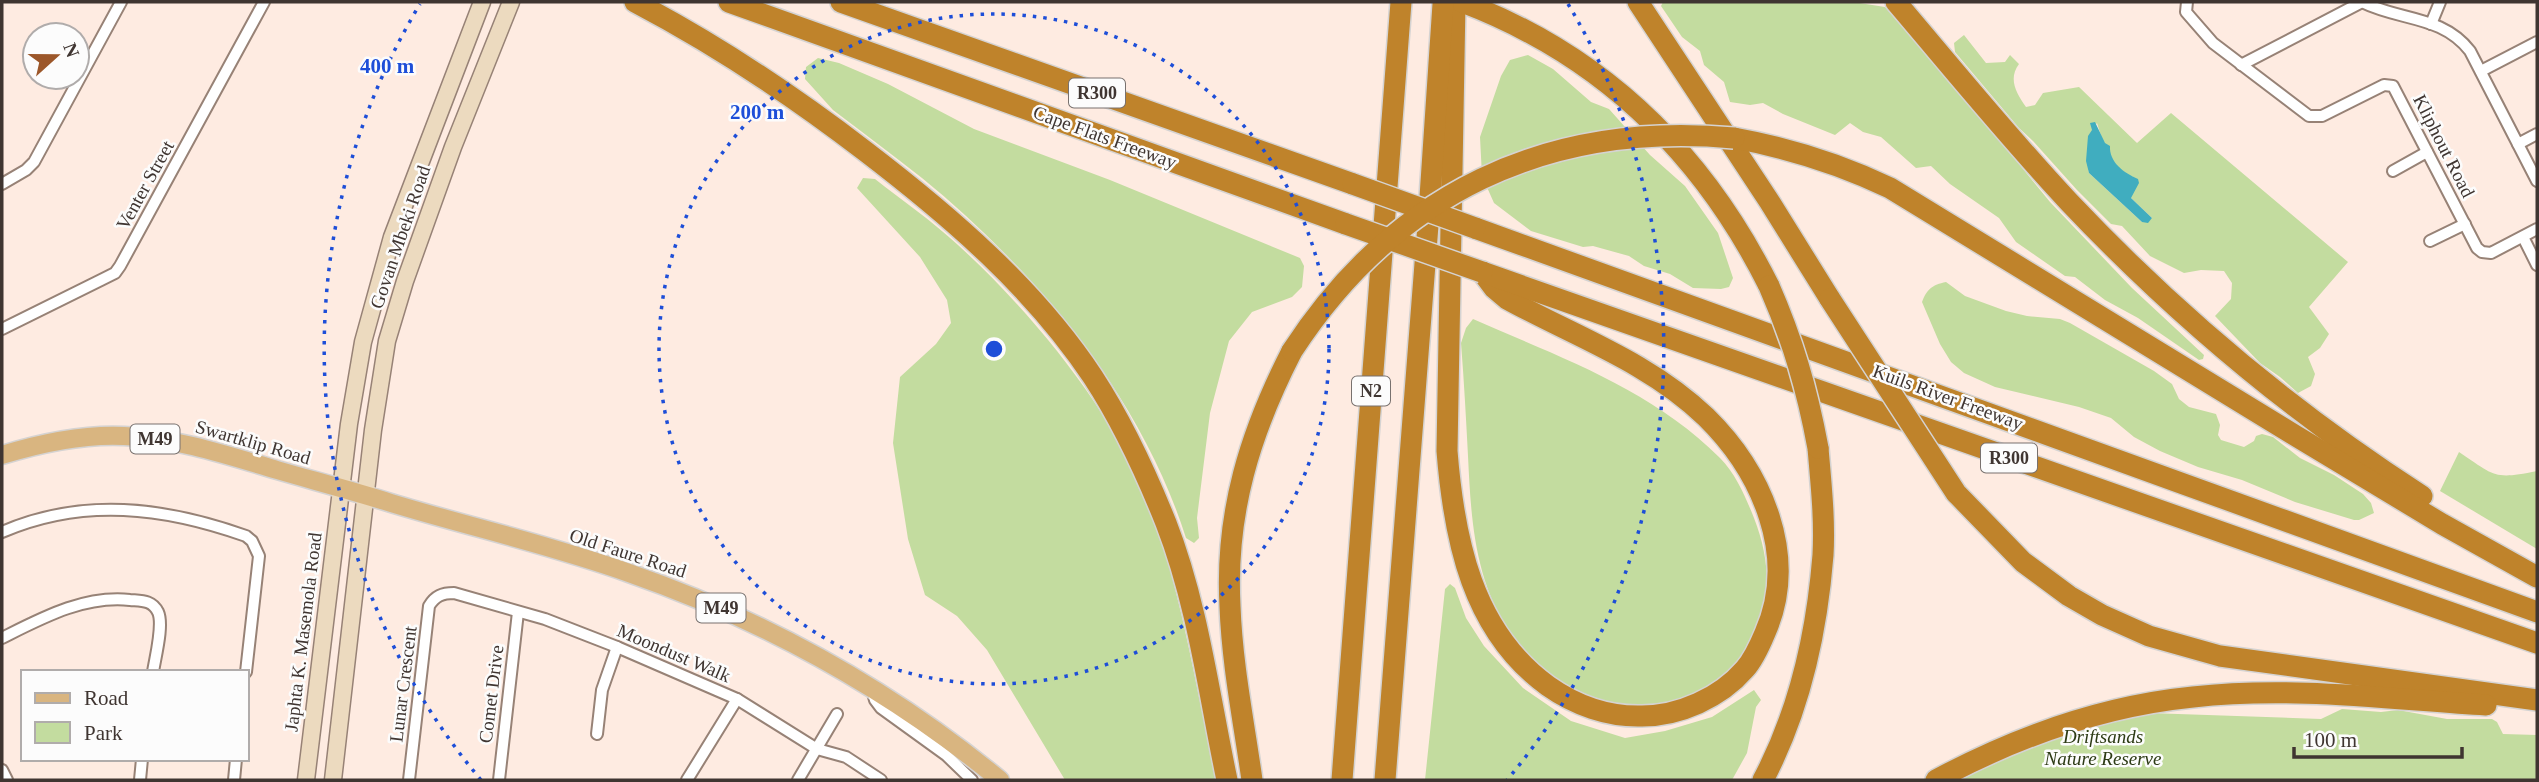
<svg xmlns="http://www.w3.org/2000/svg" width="2539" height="782" font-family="Georgia,serif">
  <rect width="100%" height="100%" fill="#feebe1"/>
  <g fill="#c3dc9f" fill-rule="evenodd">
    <path d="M1663,2H1853L1885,7L2001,142L2050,202L2132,288L2204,355L2203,359L2199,360L2138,318L2105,300L2075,277L2065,276L2016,242L1999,218L1950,184L1931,166L1916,168L1881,137L1863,132L1850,123L1835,135L1783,114L1763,103L1750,105L1730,102L1724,82L1704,65L1700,51L1682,37L1661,6Z"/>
    <path d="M1964,35L1986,63L2005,62L2010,55L2019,64C2008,79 2016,93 2026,107L2035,105L2043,93L2079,87L2137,143L2171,113L2348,262L2309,307L2329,334L2320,348L2308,357L2315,374L2311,386L2298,393L2280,377L2260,363L2215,316L2231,299L2232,283L2224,271L2201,270L2184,273L2150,256L2122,226L2111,224L2077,190L2033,141L2019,128L1955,52L1954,43ZM2097,123C2103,143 2112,169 2133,177L2131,198L2152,218L2142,222L2089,173C2087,155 2086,138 2097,123Z"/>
    <path d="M1528,55L1553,69L1591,102L1609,109L1650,155L1685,186L1718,233L1733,278L1729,287L1721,289L1693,288L1670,274L1644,266L1629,256L1593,246L1583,247L1531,231L1494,203L1482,176L1480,137L1501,76L1510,60Z"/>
    <path d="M818,58L839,63L888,84L974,129L1110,180L1300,258L1304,266L1302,287L1292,297L1252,312L1229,341L1210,413L1197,518L1199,538L1194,543L1186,538C1141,396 1036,271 922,178C893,155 863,133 833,110L805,79L806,67Z"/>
    <path d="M863,178L875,179C903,201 932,221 958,245C1037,317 1125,425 1158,528C1184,610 1198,696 1216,780H1065L987,650L957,616L925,595L908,539L893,443L900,377L936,344L951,323L947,300L920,257L857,188Z"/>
    <path d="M1946,282L1965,296L2006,311L2027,316L2060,319L2070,323L2154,371L2172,384L2179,399L2189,407L2216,414L2220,425L2218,435L2221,440L2244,447L2254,441L2256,436L2262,434L2273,437L2300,458L2334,475L2363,494L2371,503L2374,513L2359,520H2354L2295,502L2242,480L2198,467L2160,451L2134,437L2111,418L2079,407L1995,387L1964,373L1951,362L1940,344L1922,302C1927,289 1932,285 1946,282Z"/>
    <path d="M1473,319C1561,358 1650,388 1720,458C1736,474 1746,498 1754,518C1822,691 1603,778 1509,632C1474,577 1471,518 1468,456C1466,418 1464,381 1461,343L1466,328Z"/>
    <path d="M2459,452C2495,476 2493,480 2537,471V549L2440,491Z"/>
    <path d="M1450,584L1455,588L1466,618L1484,646L1523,688L1571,721L1625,738L1665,731L1712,717L1754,690L1761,700L1756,707L1747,753L1732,780H1425L1445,589Z"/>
    <path d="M2342,709L2381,712L2398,710L2447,719H2492L2497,722L2503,734L2537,735V780H1944L2090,711L2321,719Z"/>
  </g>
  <path fill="#40adbf" d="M2095,122L2105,143L2110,146C2109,162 2124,173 2138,179L2139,183L2131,198L2152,218L2148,223L2142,222L2089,173L2086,161L2088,136L2092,130L2090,123Z"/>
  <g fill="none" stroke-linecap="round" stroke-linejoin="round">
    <defs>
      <g id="minor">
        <path d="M2187,2L2186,12L2213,43L2309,116H2322L2384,85L2393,86L2477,248L2482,252L2491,253L2537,229"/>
        <path d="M2362,2C2400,21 2442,15 2470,51L2537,181"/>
        <path d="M2431,24L2440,2"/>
        <path d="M2241,65L2362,2"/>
        <path d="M2481,71L2537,42"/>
        <path d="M2518,144L2537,134"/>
        <path d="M2393,171L2427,152"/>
        <path d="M2,184L26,170L34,162L121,2"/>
        <path d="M2523,237L2537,265"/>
        <path d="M2430,241L2465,224"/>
        <path d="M2,329L101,280L115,273L120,266L264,2"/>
        <path d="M2,532C83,497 164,507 246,536L252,541L259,556L246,672"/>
        <path d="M2,638C42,618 84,595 130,600C142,601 152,600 158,612C164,625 155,658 153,672"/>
        <path d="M872,690L875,700L881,708L946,755L972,780"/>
        <path d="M597,734L602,690L617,647"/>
        <path d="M2,770L7,780"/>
        <path d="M140,780L142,759"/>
        <path d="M234,780L236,759"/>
        <path d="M409,780L429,606C435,596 442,593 454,593L545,619L617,647L737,699L817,749L846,757L881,780"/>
        <path d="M499,780L518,612"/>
        <path d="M687,780L737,699"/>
        <path d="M798,780L837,714"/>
      </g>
      <g id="secondary">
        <path d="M306,780L349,424L363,342L392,237L482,2"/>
        <path d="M333,780L373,430L387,341L405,281L453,147L511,2"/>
      </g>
      <path id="primary" d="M2,455C41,443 83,434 124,436C176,438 227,455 277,470C315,481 353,491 391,503C470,527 551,545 629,573C764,620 889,689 1000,780"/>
      <g id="motorway">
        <path d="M635,2C717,45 792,95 865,151C950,216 1034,288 1093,377C1123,423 1146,473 1166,523C1198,605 1209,695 1227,780"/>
        <path d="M729,2L1346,224"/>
        <path d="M841,2L1353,184"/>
        <path d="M1455,2L1447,451C1454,539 1472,631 1548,686C1575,705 1608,717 1642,716C1679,716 1720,698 1745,669C1754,659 1760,645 1765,633C1799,556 1762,472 1706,417C1649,362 1574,336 1507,299L1494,288L1482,272"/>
        <path d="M1462,2C1602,55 1702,152 1769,286"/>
        <path d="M1638,2L1769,201L1830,299"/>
        <path d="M1896,2C1953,69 2009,138 2069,202C2175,314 2293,413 2422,496"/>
        <path d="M1734,138C1789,148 1840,164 1890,188L2296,436L2442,524L2537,577"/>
        <path d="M1475,228C1830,355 2183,484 2537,612"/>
        <path d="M1482,272L2537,643"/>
        <path d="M1956,493L2023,562L2069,596L2102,615L2149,636L2220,656L2537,700"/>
        <path d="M1252,780C1244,723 1232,664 1230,606C1225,513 1250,433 1292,351"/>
        <path d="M1342,780L1401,2"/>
        <path d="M1385,780L1429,212L1443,4"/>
        <path d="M1763,780C1799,712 1817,631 1823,555C1825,519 1821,484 1818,448"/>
        <path d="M1936,780C2016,737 2102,706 2193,697C2290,686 2389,699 2486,705"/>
      </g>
    </defs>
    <use href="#minor" stroke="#978276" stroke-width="14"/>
    <use href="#secondary" stroke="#978276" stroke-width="19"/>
    <use href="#primary" stroke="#d5d3d2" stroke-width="21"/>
    <use href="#motorway" stroke="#d5d3d2" stroke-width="24"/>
    <use href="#minor" stroke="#fff" stroke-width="10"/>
    <use href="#secondary" stroke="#ecdabf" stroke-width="16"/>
    <use href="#primary" stroke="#d9b580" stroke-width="18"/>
    <use href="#motorway" stroke="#bf832b" stroke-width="21"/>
    <defs>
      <g id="motorway-bridge">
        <path d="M1353,184L1475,228"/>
        <path d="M1346,224L1482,272"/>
        <path d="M1769,286C1793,341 1807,389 1818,448"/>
        <path d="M1830,299L1956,493"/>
        <path d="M1292,351C1395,193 1547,121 1734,138"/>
      </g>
    </defs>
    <use href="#motorway-bridge" stroke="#d5d3d2" stroke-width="24" stroke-linecap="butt"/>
    <use href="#motorway-bridge" stroke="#bf832b" stroke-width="21"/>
  </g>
  <g fill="none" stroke="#1d4ed8" stroke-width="3.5" stroke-dasharray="3.5 7">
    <circle cx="994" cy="349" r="335"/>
    <path d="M481 780A670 670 0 0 1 420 4M1568 4A670 670 0 0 1 1507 780"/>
  </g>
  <g text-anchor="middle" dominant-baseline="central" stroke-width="5" stroke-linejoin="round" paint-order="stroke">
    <g fill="#fcfcfc" stroke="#78716e" stroke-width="2">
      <rect x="1069" y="78.5" width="56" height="29" rx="5"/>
      <rect x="1352" y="376.5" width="38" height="29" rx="5"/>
      <rect x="130.5" y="424.5" width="49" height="29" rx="5"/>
      <rect x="1981" y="443.5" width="56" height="29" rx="5"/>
      <rect x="696.5" y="593.5" width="49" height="29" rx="5"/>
    </g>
    <g font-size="18" font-weight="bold" fill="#3f3531">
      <text x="1097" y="93">R300</text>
      <text x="1371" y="391">N2</text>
      <text x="155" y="439">M49</text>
      <text x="2009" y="458">R300</text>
      <text x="721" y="608">M49</text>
    </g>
    <g font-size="19" fill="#3f3531" stroke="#fcfcfc">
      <text transform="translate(1105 137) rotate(20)">Cape Flats Freeway</text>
      <text transform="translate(2444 146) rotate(63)">Kliphout Road</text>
      <text transform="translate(145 185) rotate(-61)">Venter Street</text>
      <text transform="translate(400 237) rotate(-71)">Govan Mbeki Road</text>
      <text transform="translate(1948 397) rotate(20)">Kuils River Freeway</text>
      <text transform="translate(253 442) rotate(16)">Swartklip Road</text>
      <text transform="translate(628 553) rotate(18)">Old Faure Road</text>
      <text transform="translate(303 632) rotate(-83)">Japhta K. Masemola Road</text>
      <text transform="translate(674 653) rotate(23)">Moondust Walk</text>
      <text transform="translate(403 684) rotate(-83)">Lunar Crescent</text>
      <text transform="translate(491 694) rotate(-83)">Comet Drive</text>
    </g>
    <g font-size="19" font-style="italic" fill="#2d3b15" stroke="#fcfcfc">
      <text x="2103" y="736">Driftsands<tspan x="2103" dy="22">Nature Reserve</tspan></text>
    </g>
  </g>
  <circle cx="994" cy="349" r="10" fill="#1d4ed8" stroke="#fcfcfc" stroke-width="3.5"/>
  <g font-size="21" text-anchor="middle" font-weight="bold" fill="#1d4ed8" stroke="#fcfcfc" stroke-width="5" stroke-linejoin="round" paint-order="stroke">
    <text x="387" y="73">400 m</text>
    <text x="757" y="119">200 m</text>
  </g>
  <rect width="2539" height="782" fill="none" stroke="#3f3531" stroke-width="7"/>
  <rect x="21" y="670" width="228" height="91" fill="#fcfcfc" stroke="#b0acab" stroke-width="2"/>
  <rect x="35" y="693" width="35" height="10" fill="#d9b580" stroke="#b0acab" stroke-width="2"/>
  <text x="84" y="705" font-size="21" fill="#3f3531">Road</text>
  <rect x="35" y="722" width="35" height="21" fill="#c3dc9f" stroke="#b0acab" stroke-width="2"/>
  <text x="84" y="740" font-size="21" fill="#3f3531">Park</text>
  <g transform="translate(56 56) rotate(69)"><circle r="33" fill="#fcfcfc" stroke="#b0acab" stroke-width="2"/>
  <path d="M0-5L12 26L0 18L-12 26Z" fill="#9c572a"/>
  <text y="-10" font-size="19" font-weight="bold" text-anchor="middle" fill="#3f3531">N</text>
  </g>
  <path d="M2294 747v10h168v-10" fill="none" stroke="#3f3531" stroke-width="3.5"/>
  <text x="2304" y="747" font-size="21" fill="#3f3531" stroke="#fcfcfc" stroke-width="5" paint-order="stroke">100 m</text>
</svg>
